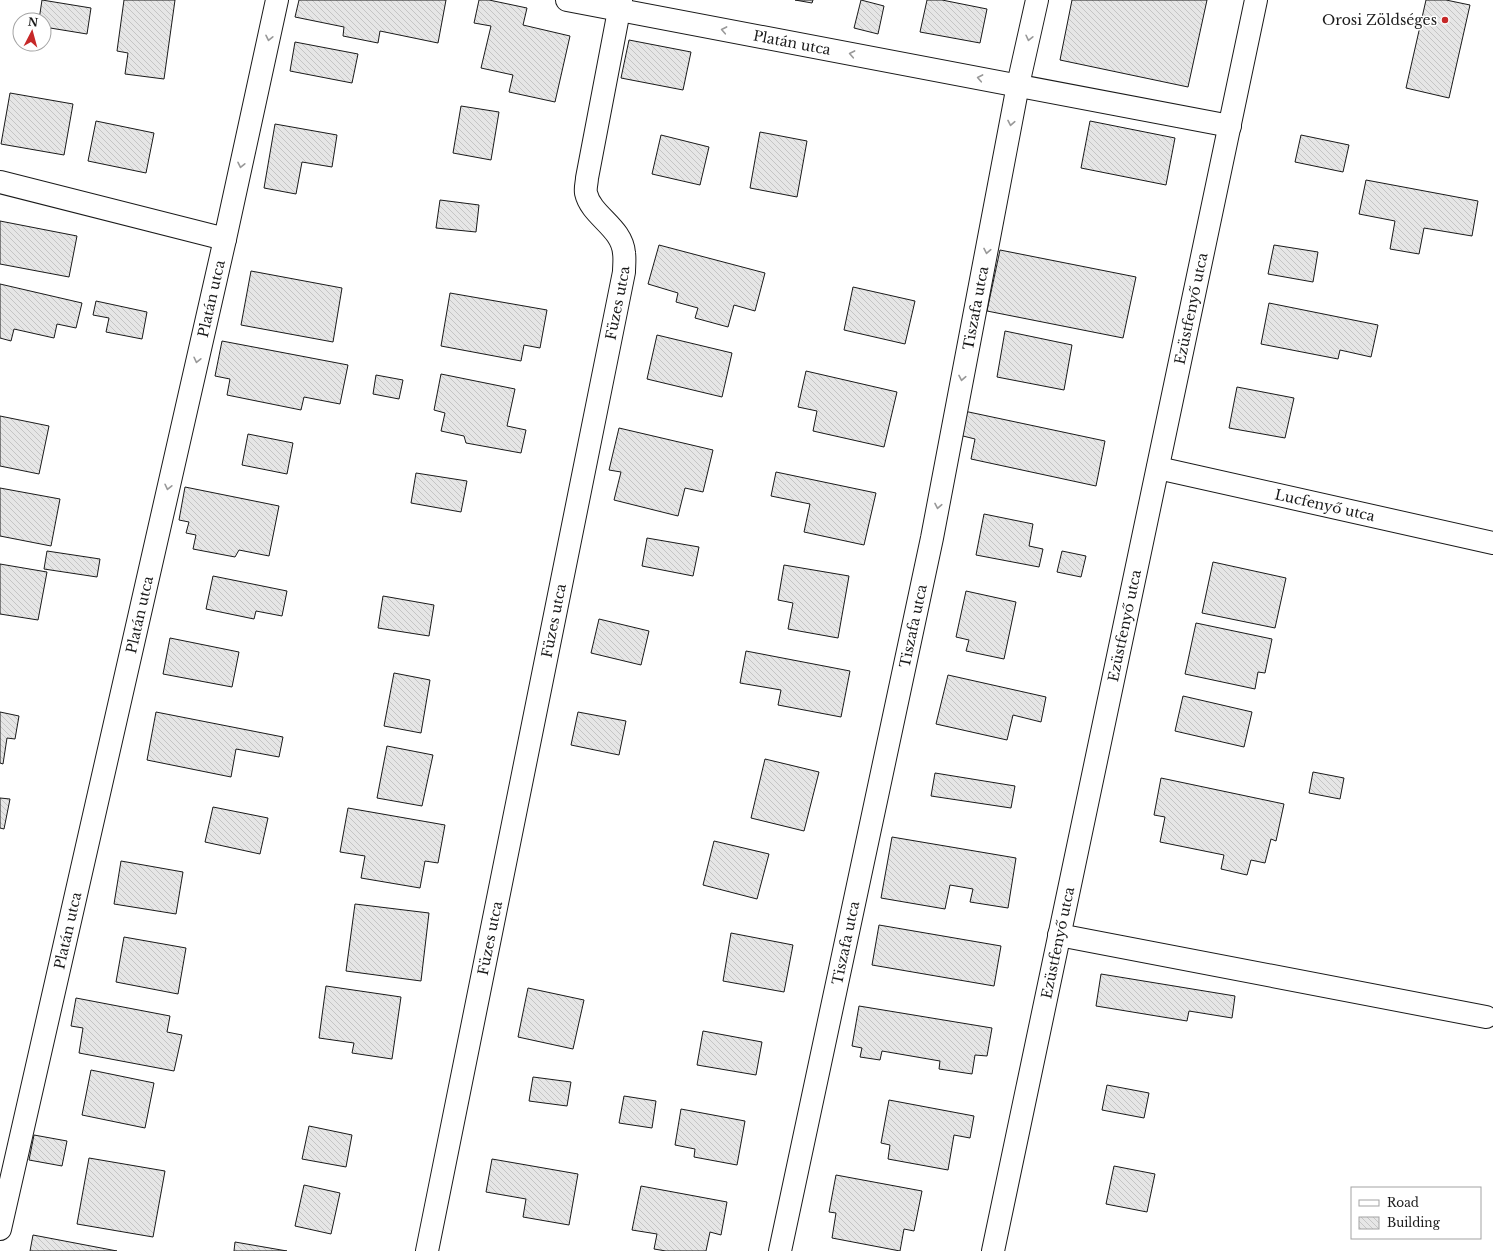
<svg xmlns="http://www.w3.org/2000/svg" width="1493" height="1251" font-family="'Libre Baskerville',serif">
  <defs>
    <pattern id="building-back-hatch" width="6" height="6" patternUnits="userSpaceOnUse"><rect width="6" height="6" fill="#e6e6e6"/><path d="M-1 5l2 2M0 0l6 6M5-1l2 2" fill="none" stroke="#c5c5c5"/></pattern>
  </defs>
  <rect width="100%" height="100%" fill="#fff"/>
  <g fill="url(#building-back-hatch)" stroke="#1a1a1a">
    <path d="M42,0L91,8L87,34L44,27V20H39Z"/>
    <path d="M124,0H175L164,79L125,74L128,53L117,51Z"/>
    <path d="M299,0H446L438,43L380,31L378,43L343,36L344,27L295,17Z"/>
    <path d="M479,0H489L527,8L523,25L570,36L555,102L509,92L513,75L481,68L491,26L474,23Z"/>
    <path d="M795,0H813L812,3Z"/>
    <path d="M861,0L884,6L878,34L854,28Z"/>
    <path d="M927,0H942L987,9L980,43L920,32Z"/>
    <path d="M1072,0H1207L1188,87L1060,60Z"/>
    <path d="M1426,0H1446L1470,5L1449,98L1406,88Z"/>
    <path d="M629,40L691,52L683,90L621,78Z"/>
    <path d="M295,42L358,54L352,83L290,71Z"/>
    <path d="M10,93L73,104L64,155L1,144Z"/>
    <path d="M461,106L499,112L491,160L453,153Z"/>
    <path d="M96,121L154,133L146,173L88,161Z"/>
    <path d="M1090,121L1175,138L1166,185L1081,168Z"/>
    <path d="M275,124L337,135L332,167L302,162L296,194L264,188Z"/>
    <path d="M760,132L807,141L797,197L750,188Z"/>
    <path d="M661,135L709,147L700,185L652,174Z"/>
    <path d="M1301,135L1349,145L1343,172L1295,162Z"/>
    <path d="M1366,180L1478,201L1472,236L1424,228L1419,254L1390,249L1395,221L1359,214Z"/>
    <path d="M440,200L479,205L476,232L436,228Z"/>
    <path d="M0,221L77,236L69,277L0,264Z"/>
    <path d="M659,245L765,273L755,311L734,305L728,327L695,318L698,308L676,302L678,293L648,284Z"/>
    <path d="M1274,245L1318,252L1313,282L1268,274Z"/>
    <path d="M1000,250L1136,277L1123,338L987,311Z"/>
    <path d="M251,271L342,288L333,342L241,325Z"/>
    <path d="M0,284L82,303L76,328L57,324L54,338L14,329L11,341L0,338Z"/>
    <path d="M853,287L915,301L905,344L844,330Z"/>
    <path d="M450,293L547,310L540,348L524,345L521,361L441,346Z"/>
    <path d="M96,301L147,312L142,339L106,332L109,318L93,315Z"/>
    <path d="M1269,303L1378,325L1371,357L1340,350L1338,359L1261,344Z"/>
    <path d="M1005,331L1072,345L1064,390L997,377Z"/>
    <path d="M657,335L732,353L722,397L647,379Z"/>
    <path d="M222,341L348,365L340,404L304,397L301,410L227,395L230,379L215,376Z"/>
    <path d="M806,371L897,392L884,447L813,431L817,411L798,407Z"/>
    <path d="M441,374L515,389L507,426L526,430L521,453L466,443L464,436L441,431L445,413L434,410Z"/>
    <path d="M376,375L403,380L399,399L373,394Z"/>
    <path d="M1237,387L1294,398L1285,438L1229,428Z"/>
    <path d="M964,411L1105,441L1096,486L971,459L975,439L959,435Z"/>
    <path d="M0,416L49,426L39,474L0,466Z"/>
    <path d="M619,428L713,450L703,492L685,488L678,516L614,500L621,472L609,470Z"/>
    <path d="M248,434L293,443L287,474L242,465Z"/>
    <path d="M776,472L876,493L864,545L804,532L810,504L771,496Z"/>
    <path d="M416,473L467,481L461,512L411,503Z"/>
    <path d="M185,487L279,506L269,556L239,550L235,557L193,549L196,535L186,533L189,522L179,520Z"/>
    <path d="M0,488L60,499L51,546L0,536Z"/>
    <path d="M984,514L1033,524L1029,546L1043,549L1039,567L976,555Z"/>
    <path d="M647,538L699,547L693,576L642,566Z"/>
    <path d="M47,551L100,559L97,577L44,569Z"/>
    <path d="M1062,551L1086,556L1081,577L1057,572Z"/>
    <path d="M1213,562L1286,578L1275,628L1202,613Z"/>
    <path d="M0,564L47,572L38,620L0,614Z"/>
    <path d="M784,565L849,576L838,638L788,629L793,603L778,600Z"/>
    <path d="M213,576L287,591L282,616L256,611L254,619L206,609Z"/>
    <path d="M966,591L1016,602L1004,659L966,651L969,640L956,637Z"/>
    <path d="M383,596L434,605L429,636L378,628Z"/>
    <path d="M599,619L649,631L641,665L591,653Z"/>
    <path d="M1196,623L1272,639L1265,673L1258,672L1255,689L1185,674Z"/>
    <path d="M170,638L239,652L232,687L163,674Z"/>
    <path d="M746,651L850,671L841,717L778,705L781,690L740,683Z"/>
    <path d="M394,673L430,680L421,733L384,726Z"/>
    <path d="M948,675L1046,697L1041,722L1013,715L1007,740L936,724Z"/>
    <path d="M1183,696L1252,712L1244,747L1175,731Z"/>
    <path d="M0,712L19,716L15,739L7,738L3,764L0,763Z"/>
    <path d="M156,712L283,737L279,757L236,749L231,777L147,760Z"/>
    <path d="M578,712L626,721L619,755L571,745Z"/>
    <path d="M387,746L433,755L422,806L377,798Z"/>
    <path d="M765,759L819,772L804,831L751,818Z"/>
    <path d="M1313,772L1344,778L1340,799L1309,793Z"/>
    <path d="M935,773L1015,786L1011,808L931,796Z"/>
    <path d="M1161,778L1284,804L1276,841L1271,839L1265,863L1251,860L1247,875L1221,869L1224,855L1160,842L1165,817L1154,815Z"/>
    <path d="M0,798L10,799L4,829L0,828Z"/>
    <path d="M213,807L268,818L260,854L205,842Z"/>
    <path d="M348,808L445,825L438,863L425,861L420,888L361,878L365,856L340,852Z"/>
    <path d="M892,837L1016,858L1008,908L970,902L973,889L950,885L945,909L881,898Z"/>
    <path d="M714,841L769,854L757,899L703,885Z"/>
    <path d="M121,861L183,872L176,914L114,904Z"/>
    <path d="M355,904L429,913L421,981L346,971Z"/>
    <path d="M879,925L1001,946L994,986L872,965Z"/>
    <path d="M731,933L793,945L784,992L723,981Z"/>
    <path d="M124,937L186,948L178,994L116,982Z"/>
    <path d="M1101,974L1235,996L1232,1018L1189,1011L1187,1021L1096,1006Z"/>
    <path d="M326,986L401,997L392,1059L352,1053L354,1043L319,1038Z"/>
    <path d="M528,988L584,1000L573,1049L518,1037Z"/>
    <path d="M76,998L170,1016L167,1032L182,1035L174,1071L79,1053L83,1028L71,1026Z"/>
    <path d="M859,1006L992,1028L987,1056L975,1055L972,1074L939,1069L940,1061L882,1051L880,1060L860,1057L862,1048L852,1046Z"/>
    <path d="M703,1031L762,1042L756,1075L697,1065Z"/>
    <path d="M91,1070L154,1083L145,1128L82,1115Z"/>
    <path d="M533,1077L571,1082L567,1106L529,1101Z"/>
    <path d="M1107,1085L1149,1093L1144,1118L1102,1110Z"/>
    <path d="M624,1096L656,1101L652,1128L619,1123Z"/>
    <path d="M889,1100L974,1116L970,1138L954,1135L948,1170L888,1159L890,1145L881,1143Z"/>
    <path d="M681,1109L745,1121L737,1165L694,1157L695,1149L675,1145Z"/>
    <path d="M309,1126L352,1135L346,1167L302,1159Z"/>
    <path d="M34,1135L67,1141L62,1166L29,1160Z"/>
    <path d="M89,1158L165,1171L153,1237L77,1224Z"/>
    <path d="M492,1159L578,1174L569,1225L523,1217L526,1199L486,1192Z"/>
    <path d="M1114,1166L1155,1174L1147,1212L1106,1204Z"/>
    <path d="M836,1175L922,1191L914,1231L904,1229L900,1251L832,1238L836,1213L829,1212Z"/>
    <path d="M304,1185L340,1193L331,1234L295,1226Z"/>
    <path d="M641,1186L727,1202L721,1235L710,1232L706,1251H666L654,1249L657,1234L632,1230Z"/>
    <path d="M33,1235L117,1251H30Z"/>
    <path d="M235,1242L287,1251H234Z"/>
  </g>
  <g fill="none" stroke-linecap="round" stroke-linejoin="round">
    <defs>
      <g id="minor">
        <path id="s1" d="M567,0L1230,126"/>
        <path d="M0,182L225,239"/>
        <path id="s2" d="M1158,468L1493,543"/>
        <path d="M1059,935L1486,1017"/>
        <path id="s3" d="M0,1229L225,239L277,0"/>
        <path id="s4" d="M427,1251L624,272C624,266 625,259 624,253C622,227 591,216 586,193C585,188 587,182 587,178L621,0"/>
        <path id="s5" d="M780,1251L932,538L1018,85L1037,0"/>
        <path id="s6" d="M993,1251L1256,0"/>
      </g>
    </defs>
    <use href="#minor" stroke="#1a1a1a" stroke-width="24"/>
    <use href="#minor" stroke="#fff" stroke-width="22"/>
  </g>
  <defs><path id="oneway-chevron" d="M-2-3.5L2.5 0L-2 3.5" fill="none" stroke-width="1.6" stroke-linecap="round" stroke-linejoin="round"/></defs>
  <g stroke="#989898">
    <use href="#oneway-chevron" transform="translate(724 30) rotate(-169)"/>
    <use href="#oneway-chevron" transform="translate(269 38) rotate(102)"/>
    <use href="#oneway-chevron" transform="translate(1029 38) rotate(103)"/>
    <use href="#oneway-chevron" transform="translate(852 54) rotate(-169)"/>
    <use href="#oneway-chevron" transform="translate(980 78) rotate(-169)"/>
    <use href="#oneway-chevron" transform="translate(1011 123) rotate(101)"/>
    <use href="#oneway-chevron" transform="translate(241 165) rotate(102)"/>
    <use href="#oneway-chevron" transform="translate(987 251) rotate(101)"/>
    <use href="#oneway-chevron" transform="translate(197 360) rotate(103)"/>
    <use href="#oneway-chevron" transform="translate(962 378) rotate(101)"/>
    <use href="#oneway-chevron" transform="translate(168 487) rotate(103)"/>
    <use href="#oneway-chevron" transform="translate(938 506) rotate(101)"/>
  </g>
  <circle fill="#c62828" stroke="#fff" stroke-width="1.5" cx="1445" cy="20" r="4"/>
  <g text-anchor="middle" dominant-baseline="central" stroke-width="3" stroke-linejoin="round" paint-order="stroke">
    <g font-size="14" fill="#1a1a1a" stroke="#fff" text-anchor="end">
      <text x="1437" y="20">Orosi Zöldséges</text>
    </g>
    <g font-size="14" fill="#1a1a1a" stroke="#fff">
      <text stroke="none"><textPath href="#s1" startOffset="229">Platán utca</textPath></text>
      <text stroke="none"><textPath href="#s3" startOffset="954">Platán utca</textPath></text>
      <text stroke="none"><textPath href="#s4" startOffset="967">Füzes utca</textPath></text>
      <text stroke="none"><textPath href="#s5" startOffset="963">Tiszafa utca</textPath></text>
      <text stroke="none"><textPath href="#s6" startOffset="963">Ezüstfenyő utca</textPath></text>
      <text stroke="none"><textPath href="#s2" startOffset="171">Lucfenyő utca</textPath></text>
      <text stroke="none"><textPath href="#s3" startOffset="630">Platán utca</textPath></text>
      <text stroke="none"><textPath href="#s4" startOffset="643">Füzes utca</textPath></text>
      <text stroke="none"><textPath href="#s6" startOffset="639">Ezüstfenyő utca</textPath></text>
      <text stroke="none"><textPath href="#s5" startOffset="639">Tiszafa utca</textPath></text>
      <text stroke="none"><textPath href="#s3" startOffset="306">Platán utca</textPath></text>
      <text stroke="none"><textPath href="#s4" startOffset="319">Füzes utca</textPath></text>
      <text stroke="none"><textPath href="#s5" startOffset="315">Tiszafa utca</textPath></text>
      <text stroke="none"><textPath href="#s6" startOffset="315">Ezüstfenyő utca</textPath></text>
    </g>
  </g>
  <rect x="1351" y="1187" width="130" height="52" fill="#ffffff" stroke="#a3a3a3"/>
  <rect x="1359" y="1200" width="20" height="6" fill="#ffffff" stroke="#a3a3a3"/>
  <text x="1387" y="1207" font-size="12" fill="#1a1a1a">Road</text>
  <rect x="1359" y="1217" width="20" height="12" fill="url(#building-back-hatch)" stroke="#a3a3a3"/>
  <text x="1387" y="1227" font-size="12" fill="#1a1a1a">Building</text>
  <g transform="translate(32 32) rotate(6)"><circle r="19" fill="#ffffff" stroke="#a3a3a3"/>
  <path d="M0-3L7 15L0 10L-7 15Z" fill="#c62828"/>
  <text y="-6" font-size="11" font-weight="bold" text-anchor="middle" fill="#1a1a1a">N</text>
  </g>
</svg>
